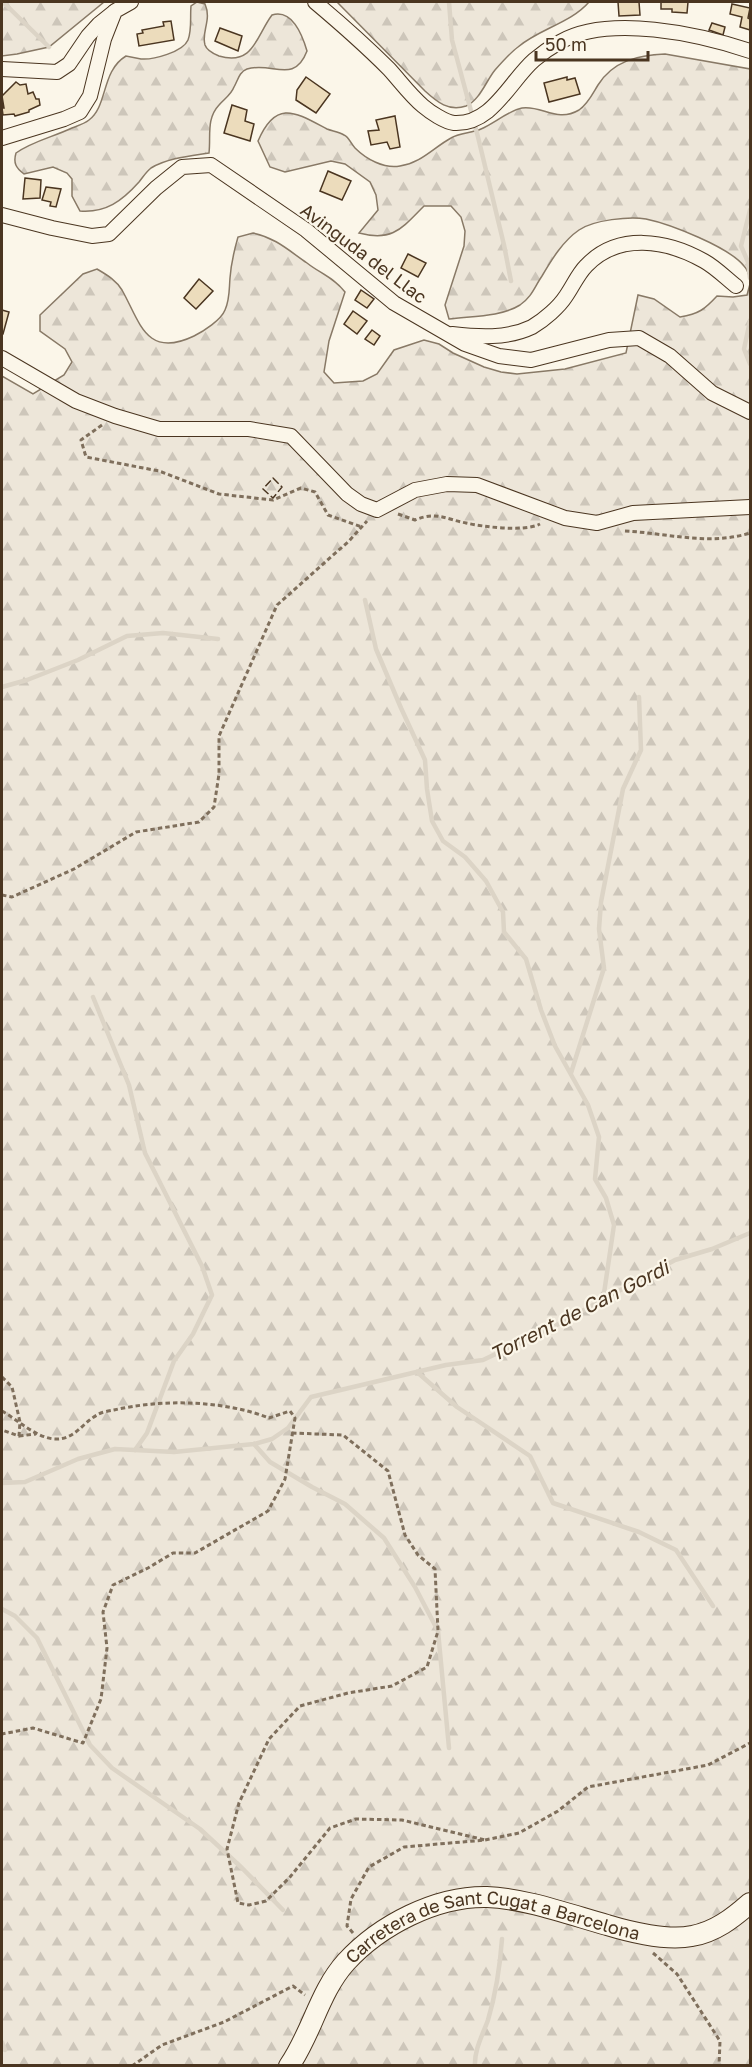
<svg xmlns="http://www.w3.org/2000/svg" width="752" height="2067" font-family="'Golos Text',sans-serif">
  <defs>
    <pattern id="forest-firs" width="22" height="20" patternUnits="userSpaceOnUse" patternTransform="scale(1.5)"><rect width="22" height="20" fill="#ede6d9"/><path d="M5 1l3.5 6h-7zM16 11l3.5 6h-7z" fill="#cdc6ba"/></pattern>
  </defs>
  <rect width="100%" height="100%" fill="#fbf6e9"/>
  <g fill="url(#forest-firs)" stroke="#887966" stroke-width="1.5">
    <path d="M2,2H104L49,47L17,54L2,56Z"/>
    <path d="M197,2L205,4C212,20 201,32 205,45C207,51 214,54 219,56C254,66 256,36 272,15C292,9 302,34 307,51C294,85 272,61 247,69C239,72 238,80 234,87C231,95 224,99 219,105C206,119 211,136 209,153C190,156 168,158 151,168C146,172 143,177 139,182C122,201 106,213 80,211L72,196V179L67,173L53,167L24,174C16,168 13,163 16,153C33,141 53,137 72,128C77,126 84,124 89,120C108,106 101,71 126,56C131,57 136,58 141,59C153,60 183,52 188,40C192,30 190,17 191,6Z"/>
    <path d="M337,2H589C571,23 539,29 518,47C510,53 502,62 495,70C486,81 480,100 466,106C449,112 437,102 425,91Z"/>
    <path d="M665,54L750,69V279C749,275 747,269 744,266C729,247 670,224 646,219C630,216 593,220 579,230C563,241 552,259 542,276C535,286 532,297 520,305C501,317 471,316 449,319L445,305L464,246L465,231L461,217L451,206H424C402,228 393,242 359,233L378,210L376,195L370,182L345,164L331,161L285,172L270,167L258,141C276,99 295,112 327,129C332,131 339,132 344,135C349,137 351,144 355,148C366,159 384,169 400,166C421,163 433,148 451,138C459,133 472,133 481,129C493,124 510,110 522,108C542,105 557,123 579,110C588,104 593,93 598,85C613,61 638,55 665,54Z"/>
    <path d="M253,233C276,238 288,250 307,263C321,274 333,277 345,292L329,341L324,372L334,383L363,381L377,374L394,350L424,340L439,344L453,353L484,367L501,372L517,374L565,369L626,353L638,295L654,299L680,317C699,314 705,309 717,296L733,297L747,295L750,284V2065H2V376L33,394L64,375L72,362L65,349L40,331V315L83,274L97,269C107,275 116,280 122,290C140,322 146,359 194,336C204,331 221,320 225,310C230,299 229,289 230,278C231,264 234,251 238,237Z"/>
  </g>
  <g fill="none" stroke-linecap="round" stroke-linejoin="round">
    <g stroke="#dcd4c6" stroke-width="4.5">
      <path d="M3,2L49,47"/>
      <path d="M449,2L452,40L478,137L504,245L511,281"/>
      <path d="M750,210L741,246L748,262L750,278"/>
      <path d="M750,321L744,349L750,364"/>
      <path d="M365,600L376,649L401,708L425,760L427,789L432,821L443,841L465,857L486,881L503,912L504,932L526,959L541,1010L555,1046L588,1105L599,1137L595,1179L606,1198L614,1225L603,1300"/>
      <path d="M2,687L27,680L78,660L127,636L163,633L218,639"/>
      <path d="M93,997L129,1085L145,1153L202,1266L212,1295L193,1334L174,1361L147,1433L135,1450"/>
      <path d="M571,1073L604,968L599,929L601,902L623,789L641,750L639,697"/>
      <path d="M417,1372L457,1407L530,1456L553,1503L639,1532L676,1550L713,1606"/>
      <path d="M254,1444L270,1462L312,1487L345,1504L384,1538L415,1587L438,1631L449,1748"/>
      <path d="M2,1483L25,1482L78,1459L115,1449L174,1452L254,1444L272,1439L288,1428L311,1397L446,1365L483,1360L553,1327L675,1260L712,1249L750,1233"/>
      <path d="M2,1609L15,1616L37,1638L90,1745L112,1768L200,1829L242,1868L283,1910"/>
      <path d="M2,2042L5,2050"/>
      <path d="M475,2066C474,2050 483,2034 488,2020C496,1993 500,1967 502,1939"/>
    </g>
  </g>
  <g fill="#ecdcbc" stroke="#4a3520" stroke-width="1.5">
    <path d="M618,2H639L640,15L619,16Z"/>
    <path d="M661,2H688L687,13L672,12V9H661Z"/>
    <path d="M732,4L750,8L748,18L750,19V30L740,27L742,17L730,14Z"/>
    <path d="M171,21L174,40L139,46L137,34L143,33L142,30L164,26L163,22Z"/>
    <path d="M712,23L725,27L723,35L709,30Z"/>
    <path d="M220,28L242,36L238,51L215,41Z"/>
    <path d="M306,77L330,94L316,113L296,100L297,90Z"/>
    <path d="M567,77V80L575,78L580,94L549,102L544,83Z"/>
    <path d="M16,82L20,85L26,84L28,94L33,92L36,99H39L40,105L29,110V112L15,116L14,114L3,115L2,108H4L2,96Z"/>
    <path d="M232,105L247,110L245,121L254,124L250,141L224,133Z"/>
    <path d="M395,116L400,147L390,149L387,142L371,145L368,131L379,130L376,120Z"/>
    <path d="M328,171L351,181L342,200L320,191Z"/>
    <path d="M25,178L41,180L40,198L23,199Z"/>
    <path d="M46,187L61,189L56,207L50,206L51,202L42,200Z"/>
    <path d="M408,254L426,263L418,277L401,268Z"/>
    <path d="M199,279L213,291L196,309L184,298Z"/>
    <path d="M361,290L374,299L367,308L355,300Z"/>
    <path d="M2,310L9,312L3,334H2Z"/>
    <path d="M353,311L367,321L357,334L344,324Z"/>
    <path d="M372,330L380,336L374,345L365,339Z"/>
  </g>
  <g fill="none" stroke-linecap="round" stroke-linejoin="round">
    <defs>
      <g id="street">
        <path d="M315,2C340,23 365,45 389,69C400,81 410,95 423,106C430,112 445,122 454,123C492,125 510,81 534,60C541,54 551,47 560,42C609,14 699,34 750,51"/>
        <path d="M2,69L57,72L69,64L88,36L99,24L114,12"/>
        <path d="M2,138L64,119L80,112L90,96L104,39L115,11L131,2"/>
        <path d="M2,215L52,228L92,236L109,234L156,188L182,167L211,165L306,230L394,303L465,344L499,356L531,360L609,340L639,338L670,356L712,393L750,412"/>
        <path d="M452,334C478,337 507,339 532,327C544,320 559,307 566,296C573,286 578,274 586,266C618,232 667,240 704,261C715,267 726,278 736,286"/>
        <path d="M2,358L76,401L115,416L159,429H249L291,436L347,494L361,504L377,510L415,490L447,484L477,485L565,518L597,523L633,513L750,507"/>
      </g>
      <g id="secondary">
        <path id="s1" d="M289,2066C312,2033 319,1992 346,1962C380,1925 436,1896 487,1897C524,1898 571,1915 607,1925C630,1932 668,1941 692,1936C715,1932 733,1918 750,1903"/>
      </g>
    </defs>
    <use href="#street" stroke="#4a3520" stroke-width="16"/>
    <use href="#secondary" stroke="#4a3520" stroke-width="22"/>
    <g stroke="#7f6f5c" stroke-width="3" stroke-dasharray="4.5 3" stroke-linecap="butt">
      <path d="M102,425L81,440L86,457L159,471L219,494L273,500L301,488L315,492L328,515L362,527"/>
      <path d="M398,514L415,520C437,511 445,519 466,523C484,527 524,532 540,524"/>
      <path d="M625,531C666,533 709,546 750,533"/>
      <path d="M2,895L12,897L74,869L136,832L199,822L214,807L219,774V736L277,605L349,541L367,521"/>
      <path d="M2,1377L12,1387L20,1422L19,1436L2,1430"/>
      <path d="M2,1411C18,1420 35,1437 54,1439C75,1440 81,1424 97,1415C101,1412 109,1411 114,1410C162,1399 223,1400 269,1418L290,1411L295,1418L285,1479L268,1511L195,1553H173L148,1568L113,1585L103,1612L107,1648L101,1699L83,1743L33,1728L2,1734"/>
      <path d="M292,1433L343,1435L388,1471L405,1535L418,1555L435,1569L438,1631L427,1667L392,1686L348,1693L300,1706L269,1739L239,1803L227,1849L238,1903L249,1905L266,1901L290,1877L330,1828L356,1819L402,1820L485,1840"/>
      <path d="M19,1436L36,1434"/>
      <path d="M353,1933L347,1926L351,1899L369,1867L404,1847L485,1840L519,1833L558,1811L588,1787L708,1765L750,1743"/>
      <path d="M653,1953L677,1974L720,2041L719,2066"/>
      <path d="M132,2066L162,2045L224,2022L293,1986L305,1995"/>
    </g>
    <use href="#street" stroke="#fbf6e9" stroke-width="14"/>
    <use href="#secondary" stroke="#fbf6e9" stroke-width="20"/>
    <path stroke="#4a3520" stroke-width="1.5" stroke-dasharray="8 3" stroke-linecap="butt" d="M273,478L282,487L273,498L263,489Z"/>
  </g>
  <g text-anchor="middle" dominant-baseline="central" stroke-width="4.5" stroke-linejoin="round" paint-order="stroke">
    <g font-size="18" fill="#4a3520" stroke="#fbf6e9">
      <text transform="translate(364 253) rotate(37)">Avinguda del Llac</text>
      <text stroke="none"><textPath href="#s1" startOffset="279">Carretera de Sant Cugat a Barcelona</textPath></text>
    </g>
    <g font-size="20" font-style="italic" fill="#4a3520" stroke="#fbf6e9">
      <text transform="translate(579 1310) rotate(-27)">Torrent de Can Gordi</text>
    </g>
  </g>
  <rect width="752" height="2067" fill="none" stroke="#4a3520" stroke-width="6"/>
  <path d="M536 51v9h112v-9" fill="none" stroke="#4a3520" stroke-width="3"/>
  <text x="545" y="51" font-size="18" fill="#4a3520" stroke="#fbf6e9" stroke-width="4.5" paint-order="stroke">50 m</text>
</svg>
